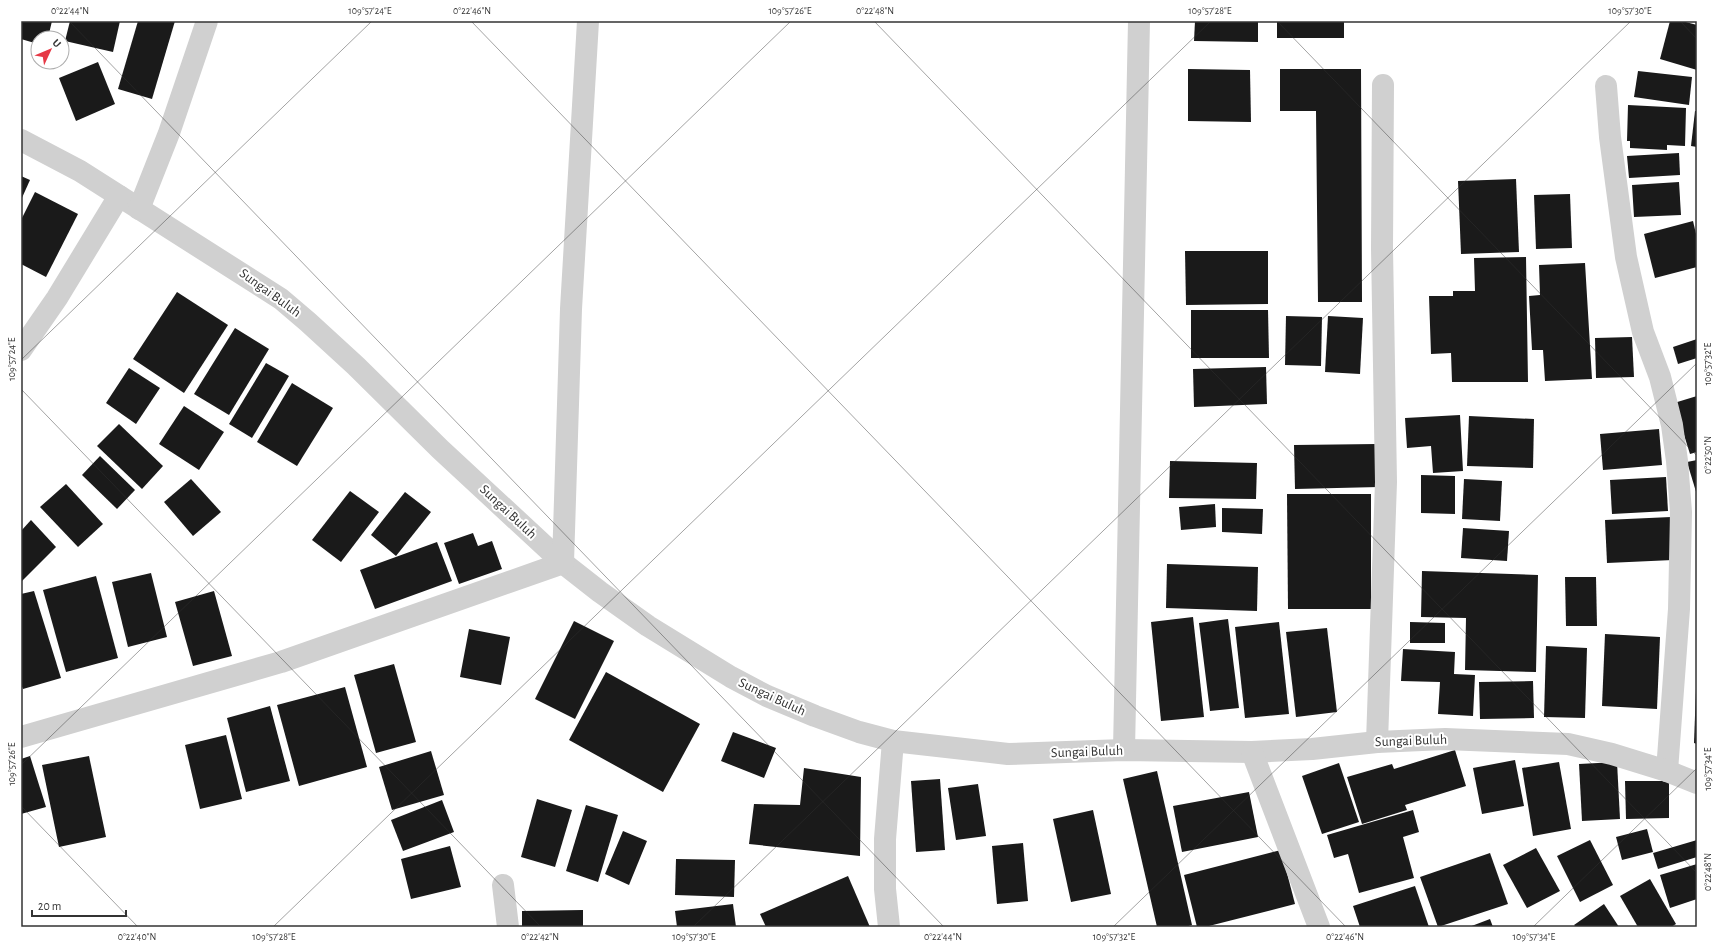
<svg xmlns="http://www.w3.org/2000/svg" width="1718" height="948" font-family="'Alegreya Sans',sans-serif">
  <rect width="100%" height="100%" fill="#fff"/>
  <g fill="#1a1a1a">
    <path d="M21,21H52L48,38H38V44L21,39Z"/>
    <path d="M70,21H120L113,52L65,41Z"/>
    <path d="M138,21H175L152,99L118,89Z"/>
    <path d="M1195,21H1258V42L1194,41Z"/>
    <rect x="1277" y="21" width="67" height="17"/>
    <path d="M1670,21H1682L1697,25V70L1660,59Z"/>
    <path d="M98,62L115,104L76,121L59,78Z"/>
    <path d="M1188,69L1250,70L1251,122L1188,121Z"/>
    <path d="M1280,69H1361L1362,302H1318L1316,111H1280Z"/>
    <path d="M1638,71L1692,77L1689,105L1634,97Z"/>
    <path d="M1628,105L1686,108L1685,146L1667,145V150L1630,148V141H1627Z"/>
    <path d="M1695,111H1697V147L1691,146Z"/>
    <path d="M1679,153L1680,175L1629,178L1627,156Z"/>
    <path d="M21,176L30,180L21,200Z"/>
    <path d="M1516,179L1519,252L1461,254L1458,181Z"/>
    <path d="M1679,182L1681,215L1634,217L1632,185Z"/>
    <path d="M35,192L78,214L46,277L21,264V220Z"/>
    <path d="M1570,194L1572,248L1536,249L1534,195Z"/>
    <path d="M1693,221L1697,238V267L1655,278L1644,234Z"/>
    <path d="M1185,251H1268V304L1186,305Z"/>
    <path d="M1526,257L1528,382H1452L1451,353L1431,354L1429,296H1453V291H1475L1474,258Z"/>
    <path d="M1585,263L1592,379L1545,381L1543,350H1532L1529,296L1540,295L1539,265Z"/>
    <path d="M177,292L228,325L184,393L133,359Z"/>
    <path d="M1191,310H1268L1269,358H1191Z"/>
    <path d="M1286,316L1322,317L1321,366L1285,365Z"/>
    <path d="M1328,316L1363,318L1360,374L1325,372Z"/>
    <path d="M235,328L269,349L229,415L194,394Z"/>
    <path d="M1632,337L1634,377L1596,378L1595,338Z"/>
    <path d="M1697,339V358L1678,364L1673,347Z"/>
    <path d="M266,363L289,376L252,438L229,424Z"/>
    <path d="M1266,367L1267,404L1194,407L1193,369Z"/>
    <path d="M129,368L160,388L136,424L106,403Z"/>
    <path d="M292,383L333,408L297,466L257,442Z"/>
    <path d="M1697,396V452L1690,454L1674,403Z"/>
    <path d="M184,406L224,432L199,470L159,444Z"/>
    <path d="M1460,415L1463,471L1433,473L1431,446L1407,448L1405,418Z"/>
    <path d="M1469,416L1534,419L1533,468L1467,466Z"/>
    <path d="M119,424L163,466L142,489L97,446Z"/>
    <path d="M1659,429L1662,465L1603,470L1600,434Z"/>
    <path d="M1377,444L1379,487L1295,489L1294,445Z"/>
    <path d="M100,456L135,490L117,509L82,475Z"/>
    <path d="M1697,460V495L1687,462Z"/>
    <path d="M1170,461L1257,463L1256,499L1169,498Z"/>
    <path d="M1421,475L1455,476V514L1421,513Z"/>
    <path d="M1666,477L1668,511L1612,514L1610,480Z"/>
    <path d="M191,479L221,512L193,536L164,502Z"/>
    <path d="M1464,479L1502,481L1500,521L1462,519Z"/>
    <path d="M66,484L103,524L78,547L40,507Z"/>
    <path d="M350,491L379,512L341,562L312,540Z"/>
    <path d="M405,492L431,512L396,556L371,535Z"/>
    <path d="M1287,494H1371V609H1288Z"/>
    <path d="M1215,504L1216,527L1181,530L1179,507Z"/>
    <path d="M1222,508L1263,509L1262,534L1222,532Z"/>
    <path d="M1671,517L1673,560L1607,563L1605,520Z"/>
    <path d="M31,520L56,547L21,582V531Z"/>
    <path d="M1463,528L1509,531L1507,561L1461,558Z"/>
    <path d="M473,533L478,546L492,541L502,569L459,584L444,543Z"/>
    <path d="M437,542L452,581L375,609L360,570Z"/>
    <path d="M1167,564L1258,567L1257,611L1166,608Z"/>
    <path d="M1422,571L1538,575L1536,672L1465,670L1466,618L1421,617Z"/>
    <path d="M151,573L167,637L128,647L112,582Z"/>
    <path d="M96,576L118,658L66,672L43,590Z"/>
    <path d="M1565,577H1596L1597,626H1566Z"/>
    <path d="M34,591L61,678L23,689L21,684V594Z"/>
    <path d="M214,591L232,656L193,666L175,602Z"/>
    <path d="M1193,617L1204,717L1161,721L1151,622Z"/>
    <path d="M1228,619L1239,708L1210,711L1199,623Z"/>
    <path d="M574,621L614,641L575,719L535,699Z"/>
    <path d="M1279,622L1289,714L1245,718L1235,627Z"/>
    <path d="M1410,622L1445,623V643H1410Z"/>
    <path d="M1327,628L1337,712L1296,717L1286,632Z"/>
    <path d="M469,629L510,637L501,685L460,677Z"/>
    <path d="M1605,634L1660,637L1657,709L1602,706Z"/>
    <path d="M1546,646L1587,648L1585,718L1544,717Z"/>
    <path d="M1403,649L1455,652L1454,674L1475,675L1473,716L1438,714L1440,682L1401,681Z"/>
    <path d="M394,664L416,742L376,753L354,675Z"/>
    <path d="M606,672L700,724L663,792L569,740Z"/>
    <path d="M1533,681L1534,718L1480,719L1479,682Z"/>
    <path d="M345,687L367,767L299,786L277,705Z"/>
    <path d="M1696,689H1697V744L1694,743Z"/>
    <path d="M270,706L290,781L246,792L227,718Z"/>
    <path d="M733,732L776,748L764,778L721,761Z"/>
    <path d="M226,735L242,799L200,809L185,745Z"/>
    <path d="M1455,750L1466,786L1405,805L1407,810L1362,824L1347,777L1392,764L1394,769Z"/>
    <path d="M431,751L444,795L392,810L379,767Z"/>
    <path d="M30,756L46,807L21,814V759Z"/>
    <path d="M89,756L106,837L59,847L42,765Z"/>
    <path d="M1515,760L1524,806L1482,814L1473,768Z"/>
    <path d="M1559,762L1571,829L1533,836L1522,768Z"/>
    <path d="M1617,762L1620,819L1582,821L1579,764Z"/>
    <path d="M1339,763L1359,822L1322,834L1302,776Z"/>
    <path d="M804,768L861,777L860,856L749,844L754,804L800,805Z"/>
    <path d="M1157,771L1192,925L1185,927H1157L1123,779Z"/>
    <path d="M940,779L945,850L916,852L911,781Z"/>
    <path d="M1625,781H1669V818L1626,819Z"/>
    <path d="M978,784L986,836L956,840L948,788Z"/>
    <path d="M1249,792L1258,837L1182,852L1173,806Z"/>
    <path d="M537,799L572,810L555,867L521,857Z"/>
    <path d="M442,800L454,832L403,851L391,820Z"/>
    <path d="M586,805L618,815L598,882L566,871Z"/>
    <path d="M1093,810L1111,894L1071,902L1053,819Z"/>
    <path d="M1413,810L1419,832L1403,837L1414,878L1359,893L1348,854L1334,858L1327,835Z"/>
    <path d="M1647,829L1653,852L1622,860L1616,837Z"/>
    <path d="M623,831L647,841L629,885L605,874Z"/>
    <path d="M1590,840L1613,885L1580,902L1557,856Z"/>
    <path d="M1697,840V857L1658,869L1653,853Z"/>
    <path d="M1023,843L1028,901L997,904L992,846Z"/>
    <path d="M450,846L461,887L411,899L401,859Z"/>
    <path d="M1536,848L1560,891L1527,908L1503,865Z"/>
    <path d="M1281,850L1295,904L1205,927H1197L1184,875Z"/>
    <path d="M1490,853L1508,904L1438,927L1420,877Z"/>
    <path d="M676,859L735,860L734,897L675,895Z"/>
    <path d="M1697,864V899L1670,908L1660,875Z"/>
    <path d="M848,876L870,927H766L760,914Z"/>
    <path d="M1650,879L1676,924L1671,927H1638L1620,896Z"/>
    <path d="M1415,886L1429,927H1360L1353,906Z"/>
    <path d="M733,904L736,927H677L675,911Z"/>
    <path d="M1604,904L1619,927H1576L1574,925Z"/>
    <path d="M583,910V927H522V911Z"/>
    <path d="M1490,919L1493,927H1469Z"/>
  </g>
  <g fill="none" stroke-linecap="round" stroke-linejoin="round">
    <g stroke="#d0d0d0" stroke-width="22">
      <path d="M1606,86L1610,137L1626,257L1643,332L1660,377L1672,425L1677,461L1681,512L1679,609L1667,771"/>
      <path d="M21,140L80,171L281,299L308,322L356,366L440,449L563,563L600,592L648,626L731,677L767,696L815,716L859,732L893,741L1008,754L1124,750L1252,752L1312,749L1377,742L1445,739L1568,744L1612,754L1667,771L1697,783"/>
      <path d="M139,209L169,133L207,21"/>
      <path d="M21,350L57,298L119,196"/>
      <path d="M21,737L281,662L563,563L571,309L588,21"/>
      <path d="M1377,742L1386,482L1382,248L1383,85"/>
      <path d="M1124,750L1139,21"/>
      <path d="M1252,752L1319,927"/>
      <path d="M503,885L508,927"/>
      <path d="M889,927L885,889V839L893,741"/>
    </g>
  </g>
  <path fill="none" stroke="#333" stroke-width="1" stroke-opacity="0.45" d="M69,21L944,927M471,21L1346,927M874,21L1697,873M1277,21L1697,456M1680,21L1697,39M21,360L372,21M21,389L541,927M21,765L791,21M21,806L138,927M273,927L1211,21M693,927L1631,21M1113,927L1697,363M1533,927L1697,768"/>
  <g text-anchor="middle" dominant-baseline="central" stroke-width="4" stroke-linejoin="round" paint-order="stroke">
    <g font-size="14" fill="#333" stroke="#fff">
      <text transform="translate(270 293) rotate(36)">Sungai Buluh</text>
      <text transform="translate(508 512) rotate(43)">Sungai Buluh</text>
      <text transform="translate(772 697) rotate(25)">Sungai Buluh</text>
      <text transform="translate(1411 741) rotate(-2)">Sungai Buluh</text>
      <text transform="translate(1087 752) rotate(-2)">Sungai Buluh</text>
    </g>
  </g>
  <rect width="1718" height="948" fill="none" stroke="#ffffff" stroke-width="44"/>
  <g transform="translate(50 50) rotate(46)"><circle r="19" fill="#ffffff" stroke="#adadad"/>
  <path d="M0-3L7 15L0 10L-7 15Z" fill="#e63946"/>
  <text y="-6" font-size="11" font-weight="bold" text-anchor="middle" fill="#333333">U</text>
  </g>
  <path d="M32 910v6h94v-6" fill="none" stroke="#333333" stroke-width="2"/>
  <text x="38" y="910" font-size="12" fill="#333333" stroke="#ffffff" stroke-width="3" paint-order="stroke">20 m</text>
  <rect x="22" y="22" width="1674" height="904" fill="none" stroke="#333" stroke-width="1.5"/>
  <g font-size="10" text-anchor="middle" fill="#333">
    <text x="70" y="14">0°22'44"N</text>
    <text x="370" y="14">109°57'24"E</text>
    <text x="472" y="14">0°22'46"N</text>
    <text x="790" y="14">109°57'26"E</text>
    <text x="875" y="14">0°22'48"N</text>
    <text x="1210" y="14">109°57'28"E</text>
    <text x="1630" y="14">109°57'30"E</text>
    <text transform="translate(11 359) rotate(-90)" y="4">109°57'24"E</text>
    <text transform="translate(1707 364) rotate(-90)" y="4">109°57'32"E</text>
    <text transform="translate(1707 455) rotate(-90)" y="4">0°22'50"N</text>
    <text transform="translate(11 764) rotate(-90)" y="4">109°57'26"E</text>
    <text transform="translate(1707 769) rotate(-90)" y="4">109°57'34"E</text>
    <text transform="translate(1707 872) rotate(-90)" y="4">0°22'48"N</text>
    <text x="137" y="940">0°22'40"N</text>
    <text x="274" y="940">109°57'28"E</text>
    <text x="540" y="940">0°22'42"N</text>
    <text x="694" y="940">109°57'30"E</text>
    <text x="943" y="940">0°22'44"N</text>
    <text x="1114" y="940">109°57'32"E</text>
    <text x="1345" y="940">0°22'46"N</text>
    <text x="1534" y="940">109°57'34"E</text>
  </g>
</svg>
